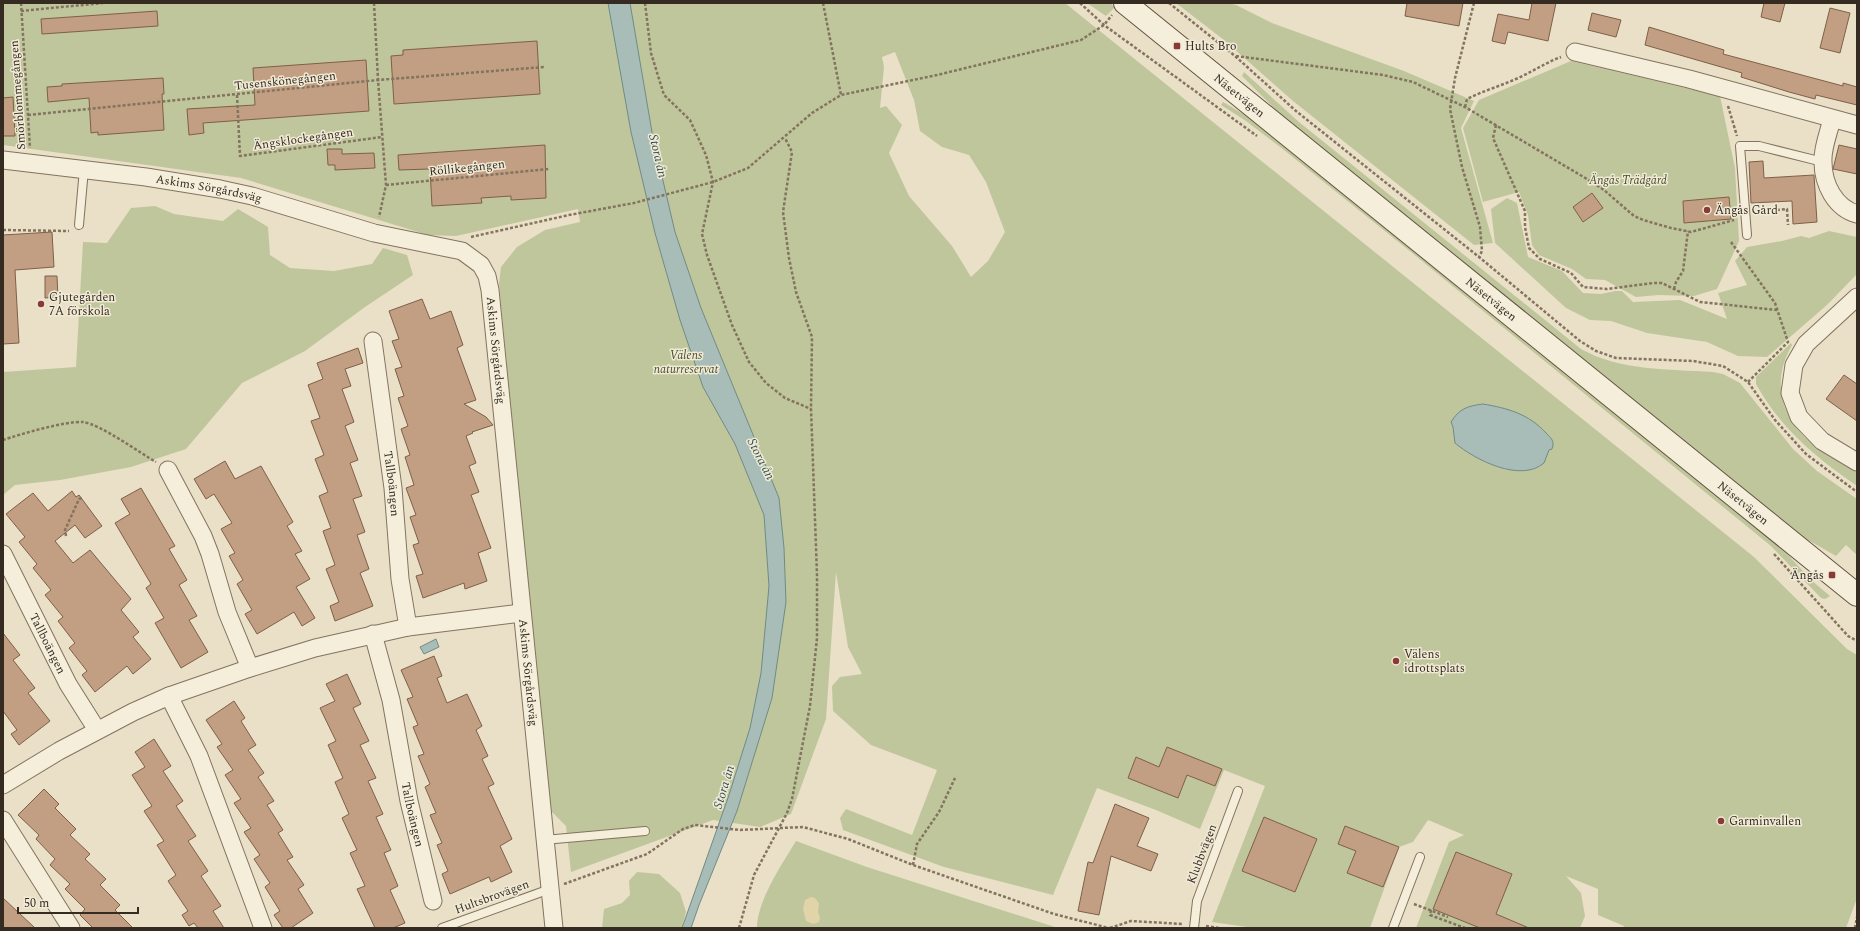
<svg xmlns="http://www.w3.org/2000/svg" width="1860" height="931" font-family="Spectral,serif">
  <rect width="100%" height="100%" fill="#e9e0c7"/>
  <g fill="#bfc69c" fill-rule="evenodd">
    <path d="M3,3H1065L1754,557L1847,649L1857,655V898L1846,928H1623L1624,926L1598,915V889L1566,876L1581,893L1585,916L1580,928H1416L1449,842L1464,835L1428,820L1413,842L1399,847L1370,928H1254L1212,922L1265,786L1224,770L1200,829L1156,810L1097,788L1053,895L944,867L843,830L840,818L846,809L912,835L937,770L871,745L833,711L832,686L840,677L862,674L848,647L836,572L826,719L791,814L760,827L713,820L571,872L566,826L549,809L499,284L501,267L517,247L545,230L580,222L578,209L456,236L428,235L241,178L3,145ZM895,52L914,100L920,131L942,147L969,155L986,182L1005,232L988,261L971,277L952,246L909,196L889,153L902,125L886,106L880,108L884,67L882,57Z"/>
    <path d="M1087,3H1110L1115,7L1106,16Z"/>
    <path d="M1176,3H1228L1236,5L1272,23L1404,71L1474,101L1461,128L1493,243L1474,245L1293,101L1224,40Z"/>
    <path d="M1571,61L1720,96L1735,168L1739,241L1717,289L1694,296L1658,295L1636,297L1605,280L1586,279L1572,269L1539,255L1532,245L1528,215L1519,192L1483,202L1463,128L1479,100Z"/>
    <path d="M1244,72L1299,122L1581,349C1620,371 1669,369 1713,372L1723,374L1740,383L1793,449L1817,471L1857,499V555L1846,545L1836,556L1796,533L1280,114L1242,76Z"/>
    <path d="M1223,102L1247,116L1268,131L1780,546L1811,580L1830,596L1825,599L1821,598L1771,546L1411,252L1284,150L1246,121L1221,105Z"/>
    <path d="M1507,198L1517,203L1528,257L1562,271L1583,293L1601,294L1615,291H1622L1633,302L1680,300L1727,319L1718,293L1747,285L1735,261L1747,247L1782,241L1801,236L1809,238L1829,231L1857,237V274L1828,304L1767,357L1738,356L1707,342L1647,333L1611,321L1590,320L1566,308L1495,243L1491,209Z"/>
    <path d="M155,206L174,214L223,221L238,209L268,227L270,255L290,268L334,271L372,264L383,248L407,255L413,275L365,307L305,351L242,383L186,449L131,467L60,480L15,485L3,495V372L76,367L83,242L107,243L131,208Z"/>
    <path d="M1791,343L1792,345C1772,380 1779,415 1810,442C1823,454 1841,463 1857,472V486C1815,457 1781,429 1756,384V377Z"/>
    <path d="M796,841L867,867L1058,928H757C757,901 782,864 796,841Z"/>
    <path d="M637,872L659,874L680,893L686,912L682,928H602L604,909L622,903L630,895L629,881Z"/>
  </g>
  <path fill="#e1d4a8" d="M811,897L815,898L819,903L818,912L820,918L819,922L813,924L806,921L803,909L805,900Z"/>
  <g fill="#a8bdb8" stroke="#708b85">
    <path d="M608,3H630L653,138L675,232L701,308L779,498L784,548L786,602L772,698L737,811L699,905L691,928H682L729,795L750,728L761,673L769,586L764,515L735,444L703,387L680,320L655,233L631,132Z"/>
    <path d="M1483,404C1507,408 1529,414 1546,433C1551,438 1555,441 1552,449L1549,450L1544,463C1521,483 1475,460 1455,443L1453,427L1451,422C1459,409 1467,406 1483,404Z"/>
    <path d="M436,639L439,647L424,654L420,647Z"/>
  </g>
  <g fill="#c29f82" stroke="#7f5f48">
    <path d="M1407,3H1463L1459,26L1405,16Z"/>
    <path d="M1532,3H1556L1548,41L1508,32L1505,44L1492,41L1498,14L1529,20Z"/>
    <path d="M1764,3H1785L1780,22L1761,17Z"/>
    <path d="M1830,8L1850,13L1840,53L1820,48Z"/>
    <path d="M157,11L158,26L42,34L41,19Z"/>
    <path d="M1592,13L1621,20L1616,37L1588,30Z"/>
    <path d="M1649,27L1724,50L1723,54L1843,86V83L1857,87V105L1816,95L1815,99L1789,92L1741,77L1742,73L1645,45Z"/>
    <path d="M537,41L540,94L394,104L391,56L403,55V50Z"/>
    <path d="M366,60L369,111L203,123L204,133L189,135L187,109L255,105L253,68Z"/>
    <path d="M163,78L164,94H162L164,130L98,135V132L91,133L89,98L48,102L47,87L62,86V84Z"/>
    <path d="M13,97L15,136H3V98Z"/>
    <path d="M545,145L546,198L511,200V196L481,198L482,203L432,206L430,169L399,170L398,155Z"/>
    <path d="M1839,145L1857,149V174L1833,169Z"/>
    <path d="M327,149H342V154L374,153L375,168L335,170V165H328Z"/>
    <path d="M1763,161L1764,178L1814,175L1817,222L1793,224L1792,201L1751,203L1749,162Z"/>
    <path d="M1592,193L1603,208L1583,222L1573,207Z"/>
    <path d="M1729,197L1731,219L1684,223L1683,201Z"/>
    <path d="M52,232L54,267L15,270L19,343L3,344V235Z"/>
    <path d="M45,276H57L58,297L45,298Z"/>
    <path d="M422,299L430,319L451,311L463,345L457,348L476,400L464,404L486,417L493,425L472,432L473,433L466,436L476,463L469,466L479,492L471,495L491,548L478,553L487,581L465,589L464,583L423,598L416,576L423,574L413,545L419,543L410,517L416,515L406,488L414,485L405,457L410,455L401,429L408,426L398,398L404,396L395,369L402,367L392,341L399,339L389,311Z"/>
    <path d="M358,348L363,363L345,369L351,386L342,389L354,422L345,426L358,460L350,463L362,496L353,499L365,532L357,535L369,569L360,573L373,606L335,621L330,606L339,602L326,569L335,565L323,531L331,528L319,496L328,492L315,459L324,455L311,421L320,418L308,385L323,379L317,363Z"/>
    <path d="M1844,375L1857,384V421L1826,399Z"/>
    <path d="M225,461L235,479L261,466L293,522L287,526L302,551L295,554L310,579L296,587L315,618L302,626L294,612L257,634L245,614L252,610L237,584L243,580L229,556L235,553L221,529L232,523L214,494L206,499L194,479Z"/>
    <path d="M141,488L175,546L169,549L187,580L179,585L197,616L189,620L208,652L181,668L155,623L164,618L146,588L151,584L115,523L130,514L121,499Z"/>
    <path d="M72,491L76,497L79,495L102,526L85,538L75,525L55,541L73,563L90,550L131,599L121,610L139,632L133,637L151,659L133,674L127,666L95,692L82,675L87,671L69,648L75,643L58,621L63,617L45,595L51,590L33,568L37,564L19,542L25,537L6,514L33,493L48,511Z"/>
    <path d="M3,633L20,655L13,660L35,688L28,693L50,721L19,745L11,734L17,730L3,711Z"/>
    <path d="M434,656L442,676L437,678L447,703L467,694L482,726L476,730L488,756L482,759L494,784L488,787L512,839L500,846L512,872L491,882L489,877L450,894L442,874L448,871L437,845L442,843L430,815L436,813L425,787L430,784L418,756L424,754L413,727L418,725L407,699L413,697L401,670Z"/>
    <path d="M347,674L361,704L353,708L369,741L360,745L376,778L368,781L383,814L376,817L391,850L384,853L398,886L390,890L405,923L393,928H375L357,889L365,886L350,853L357,850L342,818L349,814L335,782L343,778L328,745L336,741L320,708L335,701L326,684Z"/>
    <path d="M234,701L245,718L241,721L256,745L248,750L264,773L258,777L274,801L267,805L283,830L278,833L293,857L287,860L304,885L298,889L313,913L291,928H283L274,915L280,911L265,887L270,883L254,859L260,855L244,832L251,828L234,803L241,799L225,775L233,770L217,747L222,744L206,720Z"/>
    <path d="M154,739L171,766L163,771L183,801L176,806L196,836L188,841L208,871L201,876L221,906L213,911L224,928H198L194,923L189,926L182,915L188,911L168,881L176,875L157,845L164,841L144,811L152,806L132,775L145,767L135,752Z"/>
    <path d="M1167,747L1222,769L1215,786L1187,775L1178,798L1128,778L1136,757L1159,767Z"/>
    <path d="M44,789L59,804L55,808L76,829L70,835L90,854L85,859L106,879L100,885L120,905L115,910L133,928H93L80,915L85,909L65,889L70,884L50,865L55,859L36,839L39,835L18,815Z"/>
    <path d="M1115,804L1149,818L1137,846L1158,854L1151,871L1111,856L1099,915L1078,911L1088,862L1093,863Z"/>
    <path d="M1264,817L1317,839L1295,892L1242,871Z"/>
    <path d="M1345,826L1399,847L1383,887L1347,873L1356,851L1338,844Z"/>
    <path d="M1456,852L1512,874L1496,914L1529,928H1480L1433,909Z"/>
    <path d="M3,898L35,928H3Z"/>
  </g>
  <g fill="none" stroke-linecap="round" stroke-linejoin="round">
    <defs>
      <g id="lane">
        <path d="M79,225L84,169"/>
        <path d="M1747,235L1740,146H1759L1823,162"/>
        <path d="M544,840L645,831"/>
        <path d="M442,928L550,889"/>
        <path d="M1194,928L1197,901L1238,791"/>
        <path d="M1393,928L1420,857"/>
      </g>
      <g id="street">
        <path d="M1575,52L1689,79L1857,125"/>
        <path d="M1832,119C1829,132 1822,148 1823,162C1823,184 1835,208 1857,214"/>
        <path id="s1" d="M3,160L146,177L220,189L252,196L374,233L462,251L481,265L487,276L490,290L554,928"/>
        <path d="M1857,297L1806,344L1794,365L1790,393L1799,417L1822,441L1857,462"/>
        <path id="s2" d="M373,341L393,488L400,579L408,627"/>
        <path d="M168,470L203,536L210,554L227,612L250,668"/>
        <path id="s3" d="M3,554L68,684L97,730"/>
        <path id="s4" d="M373,634L391,700L409,801L433,901"/>
        <path d="M169,696L199,756L263,928"/>
        <path d="M3,785L59,751L133,712L169,696L250,668L315,648L408,627L521,613"/>
        <path d="M3,820L71,928"/>
      </g>
      <g id="secondary">
        <path id="s5" d="M1125,3L1857,595"/>
      </g>
    </defs>
    <use href="#lane" stroke="#83735f" stroke-width="10"/>
    <use href="#street" stroke="#83735f" stroke-width="19"/>
    <use href="#secondary" stroke="#645442" stroke-width="24"/>
    <g stroke="#83735f" stroke-width="2.5" stroke-dasharray="3 2" stroke-linecap="butt">
      <path d="M21,3L30,148"/>
      <path d="M374,3L378,80L386,185L379,217"/>
      <path d="M645,3L651,53L664,95L690,120L706,155L713,182L702,234L707,255L732,325L749,362L766,383L785,398L811,409"/>
      <path d="M823,3L841,95"/>
      <path d="M1080,3L1104,25L1257,136"/>
      <path d="M1169,3L1235,56L1296,111L1479,257L1580,341L1596,351L1616,358L1693,361L1723,366L1748,382L1775,420L1806,454L1857,492"/>
      <path d="M1474,3L1455,78L1450,109L1462,167L1480,227L1482,251L1479,257"/>
      <path d="M21,11L103,3"/>
      <path d="M1236,56L1383,75L1413,82L1465,107L1587,179L1604,190L1634,216L1643,220L1671,228L1691,232L1734,220"/>
      <path d="M237,95L240,156L382,137"/>
      <path d="M1728,106L1737,136"/>
      <path d="M1465,107L1467,99C1483,91 1500,86 1516,79C1532,72 1545,63 1561,57"/>
      <path d="M28,115L378,80L544,67"/>
      <path d="M1496,125L1493,138L1525,211V227L1529,248L1540,259L1571,273L1583,287L1607,289L1653,283H1662L1700,302L1777,310"/>
      <path d="M386,185L549,169"/>
      <path d="M1757,212L1787,209L1788,225"/>
      <path d="M3,230L69,231"/>
      <path d="M471,237L569,215L634,203L713,182L748,168L812,113L841,95L937,75L1081,40L1104,25L1112,15"/>
      <path d="M1731,242L1775,303L1788,342L1748,382"/>
      <path d="M1674,289L1676,282L1683,271L1688,231"/>
      <path d="M3,440C21,434 65,421 83,422C100,424 140,453 156,462"/>
      <path d="M66,536L65,530L79,499L82,498"/>
      <path d="M1774,554L1848,636L1857,641"/>
      <path d="M913,865L917,844L939,812L955,778"/>
      <path d="M564,884L647,854L683,829L695,825L740,830L803,827L848,839L913,865L1054,914L1109,928"/>
      <path d="M1414,904L1448,917"/>
      <path d="M1431,910L1430,915L1465,928"/>
      <path d="M1206,926L1219,928"/>
      <path d="M739,928L754,875L787,813L792,799L810,706L817,638V575L811,409L812,337L796,292L789,258L783,212L792,152L785,138"/>
      <path d="M1110,928L1131,921L1183,924"/>
      <path d="M1855,928L1857,917"/>
    </g>
    <use href="#lane" stroke="#f5eeda" stroke-width="8"/>
    <use href="#street" stroke="#f5eeda" stroke-width="17"/>
    <use href="#secondary" stroke="#f5eeda" stroke-width="22"/>
  </g>
  <g fill="#8a3936" stroke="#f1ead6" stroke-width="1.5">
    <rect x="1173" y="42" width="8" height="8" rx="2"/>
    <circle cx="1707" cy="210" r="4"/>
    <circle cx="41" cy="304" r="4"/>
    <rect x="1828" y="571" width="8" height="8" rx="2"/>
    <circle cx="1396" cy="661" r="4"/>
    <circle cx="1721" cy="821" r="4"/>
  </g>
  <g text-anchor="middle" dominant-baseline="central" stroke-width="3" stroke-linejoin="round" paint-order="stroke">
    <g font-size="12" fill="#352b21" stroke="#f1ead6" text-anchor="start">
      <text x="1185" y="46">Hults Bro</text>
      <text x="1715" y="210">Ängås Gård</text>
      <text x="49" y="297">Gjutegården<tspan x="49" dy="14">7A förskola</tspan></text>
      <text x="1824" y="575" text-anchor="end">Ängås</text>
      <text x="1404" y="654">Välens<tspan x="1404" dy="14">idrottsplats</tspan></text>
      <text x="1729" y="821">Garminvallen</text>
    </g>
    <g font-size="12" fill="#352b21" stroke="#f1ead6">
      <text transform="translate(285 81) rotate(-6)">Tusenskönegången</text>
      <text transform="translate(18 95) rotate(-94)">Smörblommegången</text>
      <text stroke="none"><textPath href="#s5" startOffset="147">Näsetvägen</textPath></text>
      <text transform="translate(303 139) rotate(-8)">Ängsklockegången</text>
      <text transform="translate(467 168) rotate(-6)">Röllikegången</text>
      <text stroke="none"><textPath href="#s1" startOffset="208">Askims Sörgårdsväg</textPath></text>
      <text stroke="none"><textPath href="#s5" startOffset="471">Näsetvägen</textPath></text>
      <text stroke="none"><textPath href="#s1" startOffset="580">Askims Sörgårdsväg</textPath></text>
      <text stroke="none"><textPath href="#s2" startOffset="144">Tallboängen</textPath></text>
      <text stroke="none"><textPath href="#s5" startOffset="795">Näsetvägen</textPath></text>
      <text stroke="none"><textPath href="#s3" startOffset="100">Tallboängen</textPath></text>
      <text stroke="none"><textPath href="#s1" startOffset="904">Askims Sörgårdsväg</textPath></text>
      <text stroke="none"><textPath href="#s4" startOffset="185">Tallboängen</textPath></text>
      <text transform="translate(1202 854) rotate(-69)">Klubbvägen</text>
      <text transform="translate(492 897) rotate(-20)">Hultsbrovägen</text>
    </g>
    <g font-size="12" font-style="italic" fill="#444f2a" stroke="#f1ead6">
      <text x="1628" y="180">Ängås Trädgård</text>
      <text x="686" y="355">Välens<tspan x="686" dy="14">naturreservat</tspan></text>
    </g>
    <g font-size="13" font-style="italic" fill="#325352" stroke="#f1ead6">
      <text transform="translate(658 156) rotate(77)">Stora ån</text>
      <text transform="translate(761 459) rotate(63)">Stora ån</text>
      <text transform="translate(724 787) rotate(-73)">Stora ån</text>
    </g>
  </g>
  <rect width="1860" height="931" fill="none" stroke="#352b21" stroke-width="8"/>
  <path d="M18 907v6h120v-6" fill="none" stroke="#352b21" stroke-width="2"/>
  <text x="24" y="907" font-size="12" fill="#352b21" stroke="#f1ead6" stroke-width="3" paint-order="stroke">50 m</text>
</svg>
